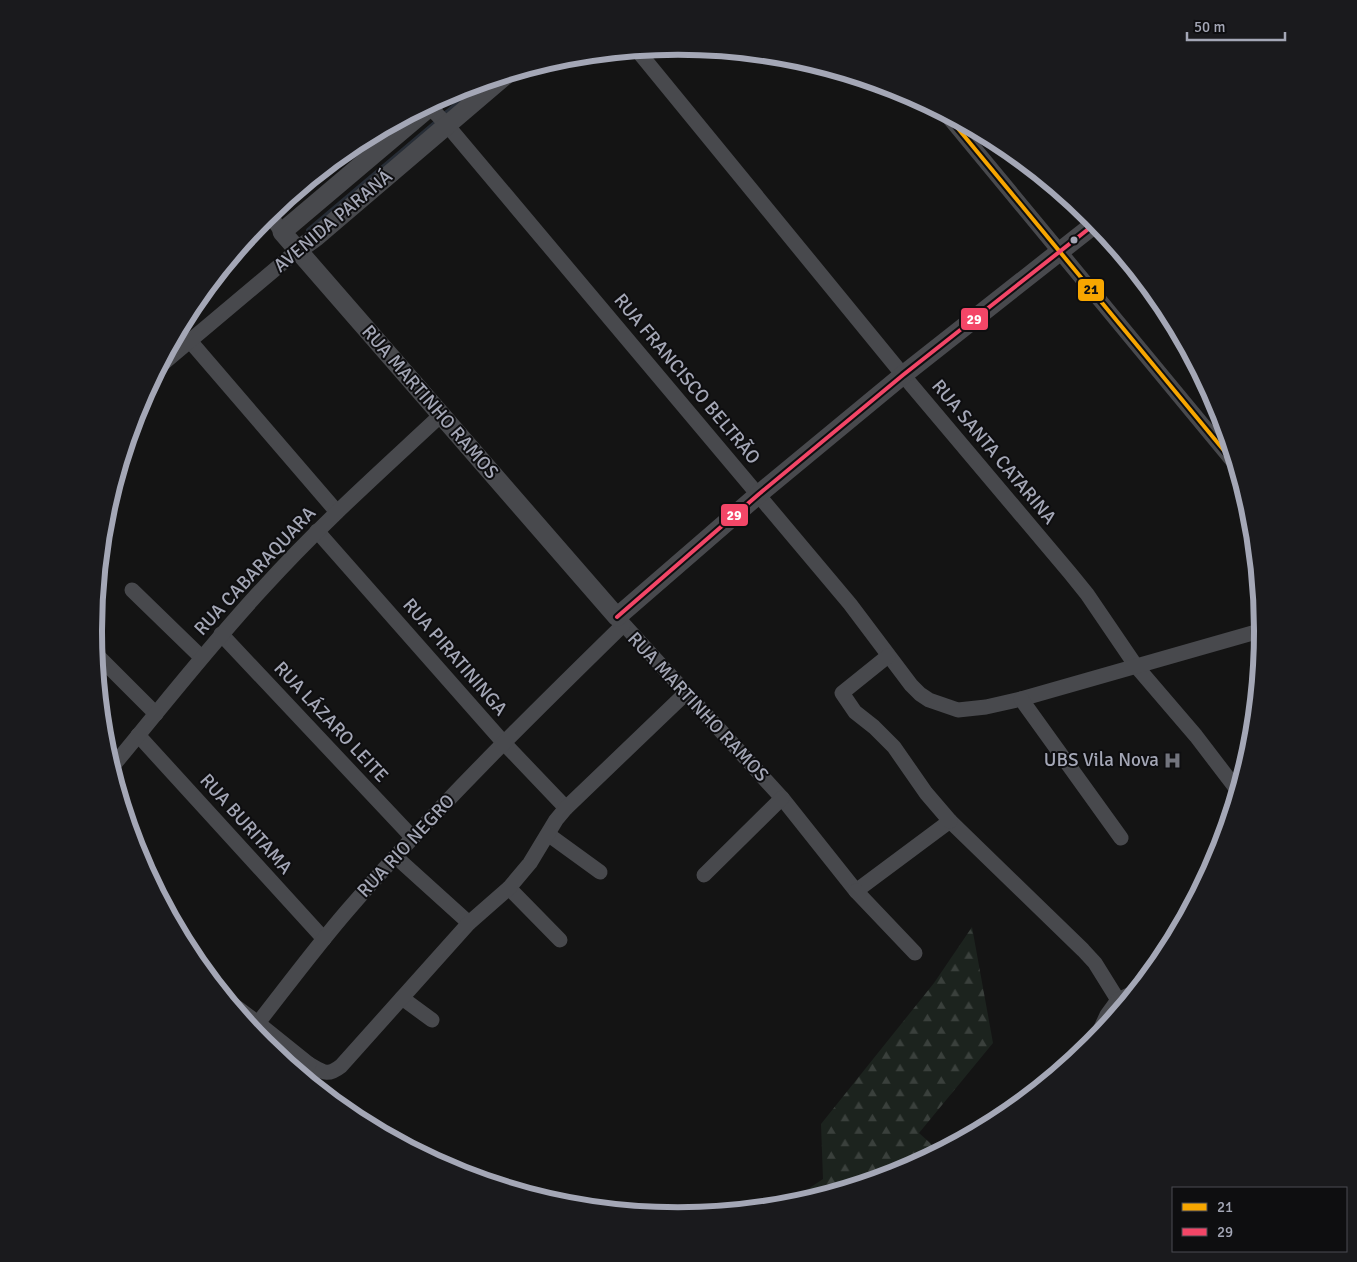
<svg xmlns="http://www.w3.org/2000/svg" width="1357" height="1262" font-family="Signika,sans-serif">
  <defs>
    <pattern id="forest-firs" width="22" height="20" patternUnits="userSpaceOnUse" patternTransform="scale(1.25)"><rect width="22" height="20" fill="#1c231e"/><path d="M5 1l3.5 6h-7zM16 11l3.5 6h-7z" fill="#3a403c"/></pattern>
  </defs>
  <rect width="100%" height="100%" fill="#141414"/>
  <path fill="url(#forest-firs)" d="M972,927L993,1043L919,1133L939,1151L902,1171L792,1205H784L823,1179L821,1124L934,983Z"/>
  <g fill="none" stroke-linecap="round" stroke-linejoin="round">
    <g stroke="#272d36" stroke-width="4">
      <path d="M443,115L481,83"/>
      <path d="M308,230L438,120"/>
    </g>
    <g stroke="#48494d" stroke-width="15">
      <path d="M637,50L903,375L1070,573L1087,594L1136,666L1196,736L1238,791"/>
      <path d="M428,105L447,125L850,604L911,685L920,694L929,700L958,710L986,707L1021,699L1263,630"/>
      <path d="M946,114L1236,465"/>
      <path d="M269,214L282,232"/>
      <path d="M190,341L337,512"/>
      <path d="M160,366L298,250"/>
      <path d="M317,531L503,742L566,808"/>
      <path d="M132,590L201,657"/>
      <path d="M617,617L782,798L856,891L950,821L1083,950L1095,963L1118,1000L1107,1015L1095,1041"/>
      <path d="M221,634L413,838"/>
      <path d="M96,654L156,714"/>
      <path d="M888,656L842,693L855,712L874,727L894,747L926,793L950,821"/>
      <path d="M1021,699L1121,838"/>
      <path d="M138,735L324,939"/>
      <path d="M112,767C162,707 210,645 264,587C319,526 381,471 441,415"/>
      <path d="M549,835L600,872"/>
      <path d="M396,857L469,923"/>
      <path d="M704,875L782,798"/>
      <path d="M509,888L560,940"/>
      <path d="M856,891L915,953"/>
      <path d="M402,998L432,1020"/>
      <path d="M1118,1000L1135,992"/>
      <path d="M231,1003L258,1023"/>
      <path d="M309,1064C323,1072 327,1077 341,1066L469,923L509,888L530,863L556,820L566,808L686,693"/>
      <path d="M301,1074L309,1064L258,1023C287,986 316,947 347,911C434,810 528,718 623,625"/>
    </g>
    <g stroke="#48494d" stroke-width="19">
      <path d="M438,100L282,232L617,617L759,494L903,375L1096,223"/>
      <path d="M298,250L316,237L506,75"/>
    </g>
    <defs>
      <path id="bus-1" d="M946,114L1236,465"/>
      <path id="bus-2" d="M617,617L759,494L903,375L1096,223"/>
    </defs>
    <use href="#bus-1" stroke="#0e0e10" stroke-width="8"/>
    <use href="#bus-2" stroke="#0e0e10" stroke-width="8"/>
    <use href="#bus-1" stroke="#f7a600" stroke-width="4"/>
    <use href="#bus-2" stroke="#f34667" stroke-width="4"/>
  </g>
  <defs>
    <symbol id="hospital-bare" viewBox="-9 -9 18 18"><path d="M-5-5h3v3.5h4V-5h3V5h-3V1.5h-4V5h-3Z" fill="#72747d" stroke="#0e0e10" stroke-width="2.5" paint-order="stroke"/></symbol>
  </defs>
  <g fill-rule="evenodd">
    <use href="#hospital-bare" x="1160" y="748" width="25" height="25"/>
  </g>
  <circle fill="#a4a7b6" stroke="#0e0e10" stroke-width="2" cx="1074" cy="240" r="4.5"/>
  <g text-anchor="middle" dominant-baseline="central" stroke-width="4" stroke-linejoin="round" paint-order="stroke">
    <g font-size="19" fill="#a4a7b6" stroke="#0e0e10">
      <text transform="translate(333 221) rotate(-40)">AVENIDA PARANÁ</text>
      <text transform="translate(687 379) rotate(50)">RUA FRANCISCO BELTRÃO</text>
      <text transform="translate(430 402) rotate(49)">RUA MARTINHO RAMOS</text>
      <text transform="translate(994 452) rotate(50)">RUA SANTA CATARINA</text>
      <text transform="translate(255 571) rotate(-47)">RUA CABARAQUARA</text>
      <text transform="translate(455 657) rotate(49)">RUA PIRATININGA</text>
      <text transform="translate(698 707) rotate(47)">RUA MARTINHO RAMOS</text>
      <text transform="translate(331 722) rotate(47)">RUA LÁZARO LEITE</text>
      <text transform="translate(246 824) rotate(48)">RUA BURITAMA</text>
      <text transform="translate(406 846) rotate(-47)">RUA RIO NEGRO</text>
    </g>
    <g font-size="19" fill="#a4a7b6" stroke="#0e0e10" text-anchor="end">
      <text x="1159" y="760">UBS Vila Nova</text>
    </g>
  </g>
  <path d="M0 0H1357V1262H0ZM102 631a576 576 0 1 1 1152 0a576 576 0 1 1-1152 0Z" fill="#1a1a1d" fill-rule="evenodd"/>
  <path fill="none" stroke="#a4a7b6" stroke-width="6" d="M102 631a576 576 0 1 1 1152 0a576 576 0 1 1-1152 0Z"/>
  <g stroke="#0e0e10" stroke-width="2">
    <rect x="1077" y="278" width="28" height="24" rx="5" fill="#f7a600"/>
    <rect x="960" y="307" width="29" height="24" rx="5" fill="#f34667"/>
    <rect x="720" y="503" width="29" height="24" rx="5" fill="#f34667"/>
  </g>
  <g font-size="14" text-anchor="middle" font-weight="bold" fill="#fff">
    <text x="974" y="324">29</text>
    <text x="734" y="520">29</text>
  </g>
  <g font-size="14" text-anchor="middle" font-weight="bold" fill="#111">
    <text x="1091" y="294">21</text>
  </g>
  <rect x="1172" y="1187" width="175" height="65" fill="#0e0e10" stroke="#4a4b52"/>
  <rect x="1182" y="1203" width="25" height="8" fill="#f7a600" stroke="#4a4b52"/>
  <text x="1217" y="1212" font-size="15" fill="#a4a7b6">21</text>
  <rect x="1182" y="1228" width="25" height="8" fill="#f34667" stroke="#4a4b52"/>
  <text x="1217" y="1237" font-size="15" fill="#a4a7b6">29</text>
  <path d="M1187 32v8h98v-8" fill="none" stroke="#a4a7b6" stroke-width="2.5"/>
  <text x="1194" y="32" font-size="15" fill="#a4a7b6" stroke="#0e0e10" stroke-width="4" paint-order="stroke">50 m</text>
</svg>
